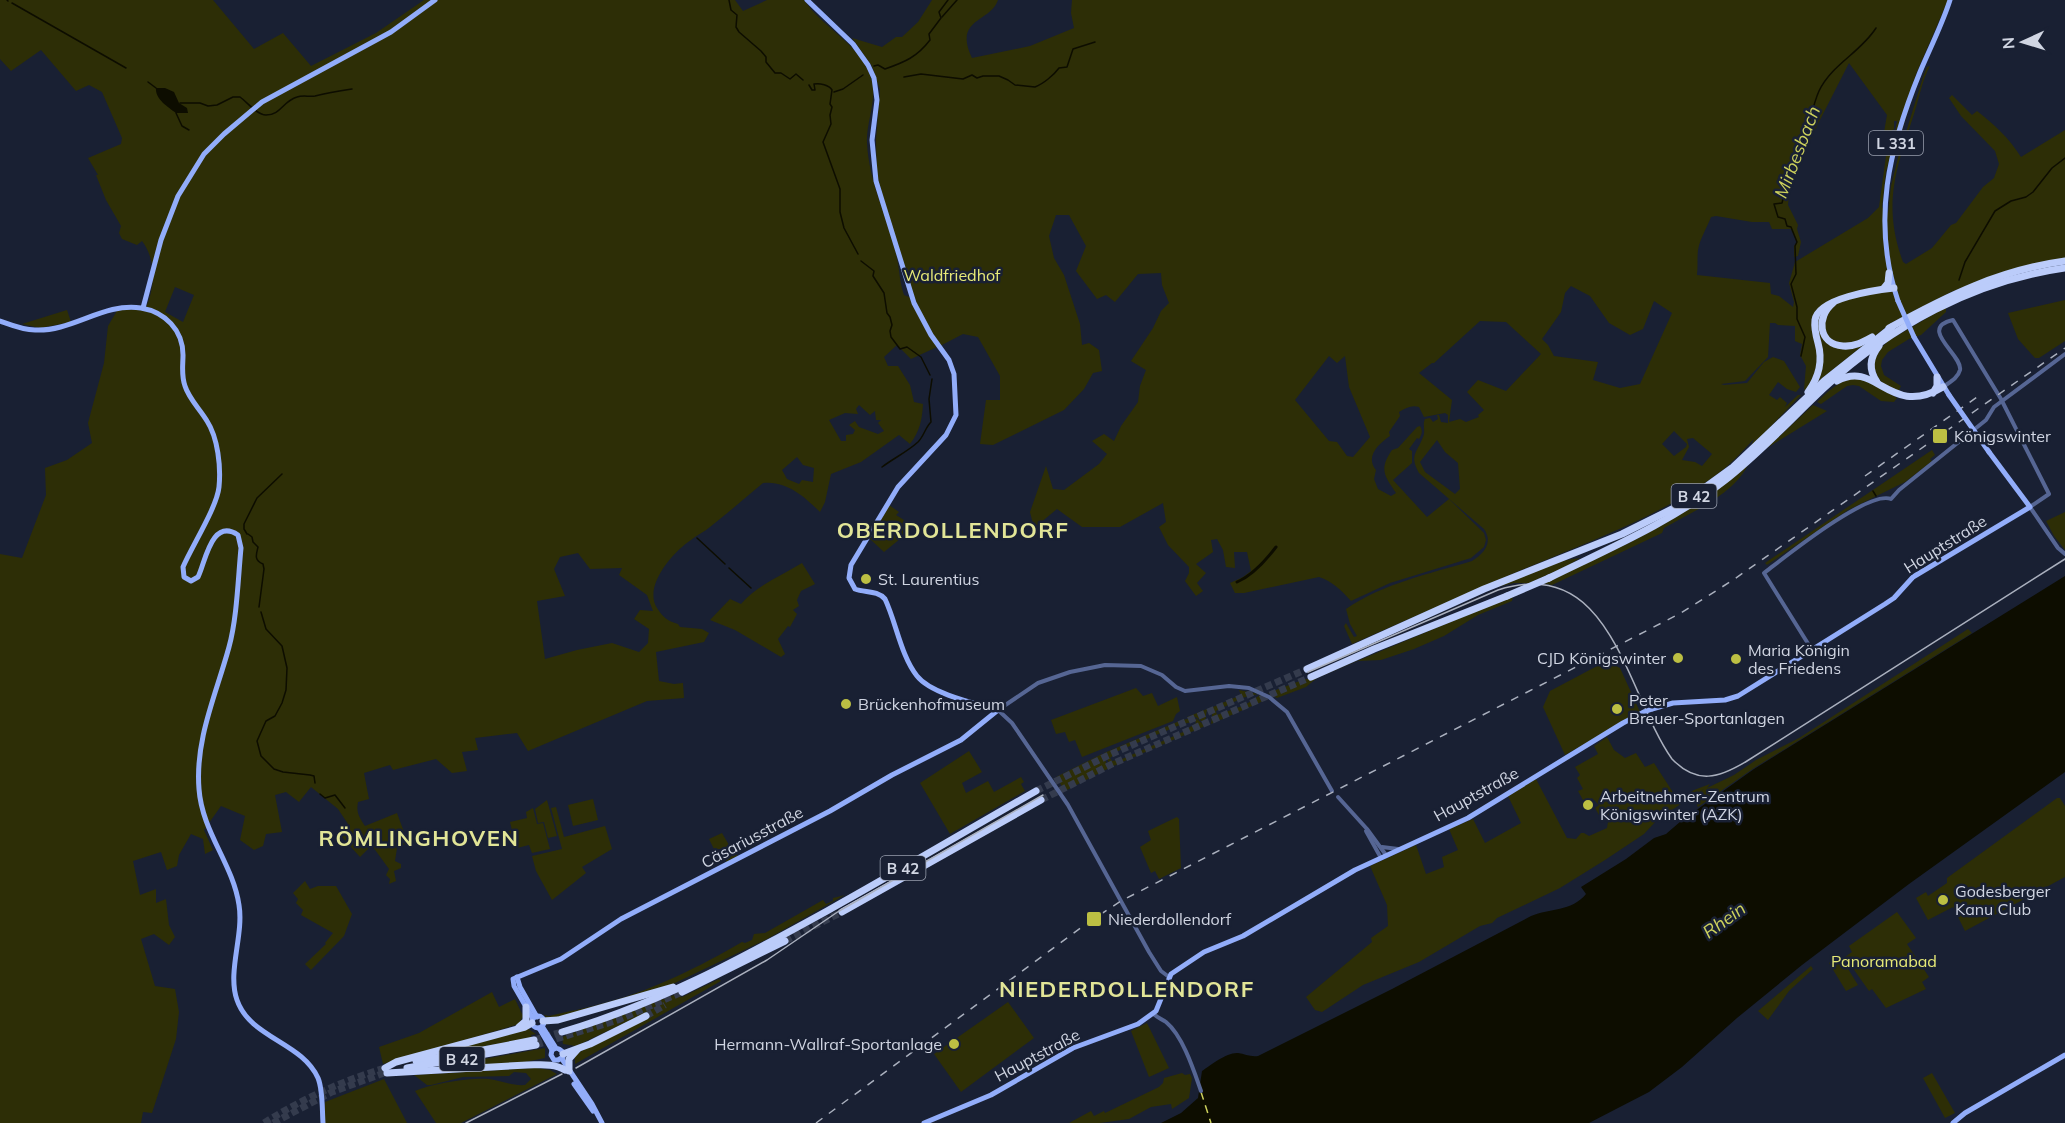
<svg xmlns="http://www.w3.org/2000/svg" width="2065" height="1123" font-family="Mulish,sans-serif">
  <rect width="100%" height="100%" fill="#192033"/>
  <g fill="#2d2e06" fill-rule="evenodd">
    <path d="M0,0H213L254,49L283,33L311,66L376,33L424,0H735L743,11L767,0H804C823,28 858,43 870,75C879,98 866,120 867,143C869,186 891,223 898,264C900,276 900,283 904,295L909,297L937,347L911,359L897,345L884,357L888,366H898L910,385L914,402L923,404C922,420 920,431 910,444L899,435L861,462L831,474L825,502L820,512C805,497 786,480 763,483C745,498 728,513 710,527C704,532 697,535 691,540C673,552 643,586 657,608C663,617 667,621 678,624L680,627L702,629L709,633L704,642L656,652L659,681L674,684L683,683L684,698L647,701L528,751L517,733L475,738L478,750L462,752L467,771L452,773L436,759L393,770L390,765L364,773L369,799L358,802C356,812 359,817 365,826L397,813L408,843L397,848L395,861L401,864V868L394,871L396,881L389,884L390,879L386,875L389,869L373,847L369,848L360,857L342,837L350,827L338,809L311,787L299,802L286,792L275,795L282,832L266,834L263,846L254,850L240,840L245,816L221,806L204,830L213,850L205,854L203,839L191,834L179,855L177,866L167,870L161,852L133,861L140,895L156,889V903L166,899L169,925L175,937L169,945L154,934L141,939L155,986L175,989L179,1012L176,1039L152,1113L143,1112L141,1123H0V554L22,558L46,495L45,468L67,460L92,443L88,423L104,363L108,326L118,309L145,310C155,288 157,261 142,241L137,245L122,239L119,233L121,226L106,200L96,175H98L88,158L121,144L122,138L102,92L89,85L76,91L41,50L11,71L0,59ZM175,287L194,295L183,322L165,312ZM859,405L870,415L875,411L876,420H881L878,423L884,431L878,434L859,427L855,421L849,425L855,430L853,434L846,435V441H841L829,420L845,413L858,414L856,409ZM797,457L803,465L814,468L813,482L802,480L799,484L787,479L782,470ZM578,553L590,569L622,568L619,575L647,595L653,611L640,610L634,619L649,629L648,643L639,652L612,643L577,650L545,659L537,601L565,596L554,569L560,557Z"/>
    <path d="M932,0H998C990,23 953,18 972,58L1030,46L1074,28L1071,13L1072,0H1948L1916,74L1895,139L1892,141L1889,138L1895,131L1897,121H1894V129L1885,137L1886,141L1893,146L1886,172L1882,207L1885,210C1887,201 1887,191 1889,182C1894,150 1907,106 1920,77C1905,120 1889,165 1886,211L1888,213L1891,186L1898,158L1923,77L1927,67L1930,66C1922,80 1919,99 1914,114C1896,169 1882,205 1903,262L1906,264L1932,248L1951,225L1956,223L1983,187L1994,178L1999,164L1995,151L1961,116L1949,98L1952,95L1972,115L1977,111C1995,125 2009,138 2021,157L2065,130V259L2024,267L1997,274L1951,292L1891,323L1806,391L1804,389L1806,366L1800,355L1802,344L1795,341V326L1778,325L1775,323H1770L1768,357L1745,381L1721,384L1724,385L1747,383L1764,362L1773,357L1784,361L1800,387L1796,392L1787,389L1778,382L1769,395L1777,400L1780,397L1787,403L1785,407L1798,395H1801L1750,448L1754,439C1744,449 1736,459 1725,468C1668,513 1598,538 1531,566C1471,591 1412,618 1352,644L1344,626L1346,623L1354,637L1357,636L1350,624L1346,609C1384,583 1429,574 1472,561C1485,553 1493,542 1484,529L1419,473C1409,455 1417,453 1423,437C1426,431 1422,425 1425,419L1430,418L1433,422L1438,419L1437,415H1439L1441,422L1448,423V415L1445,413L1424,417L1419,407C1411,405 1406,408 1399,412L1400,416L1389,432L1390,436C1378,444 1365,457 1376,470L1374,479L1378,489L1391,496L1396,493C1384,475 1379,469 1392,450L1398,448L1417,427L1420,426C1423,431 1422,434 1419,439L1417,438L1409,449L1412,451V463L1393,480L1427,517L1449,499L1484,533L1486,540L1484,547L1471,558L1390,583L1351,601C1342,591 1332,581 1319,577L1244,593H1235L1230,583L1243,577L1251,571L1247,552H1234L1235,568L1226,567L1223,550L1217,539L1211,540L1213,552L1196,564L1206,573L1197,583L1203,591L1196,596L1185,581L1189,573V567L1168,545L1159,527L1166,522L1163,503L1120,527H1082L1057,509L1034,528L1030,512L1046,466L1053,489L1064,490L1099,464L1107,454L1092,441L1104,434L1114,441L1121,426L1138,402L1140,386L1146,370L1131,361L1153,328L1161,311L1169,303L1162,285L1161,273L1138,274L1115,302L1106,295L1097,299L1076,271L1086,246L1069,215H1056L1049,236L1054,258L1064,275L1080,324L1082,345L1089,343L1099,350L1102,371L1093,373L1084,389L1064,410L993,445L980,444L986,400H1000V376L978,337L963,334L940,346L923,318L906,277L877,175L876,140L880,90L872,66L852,38L882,47L896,37H902L918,22ZM1849,63L1887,115L1883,138L1886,156L1879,207L1868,218L1795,262L1789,283L1794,302L1793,307L1779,296L1771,294L1770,283L1697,275C1698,267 1697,258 1698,250C1700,238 1707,228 1711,217L1716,216L1752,222H1769L1772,229H1791L1797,242L1794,246V257L1798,256L1801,242L1797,229L1798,225L1788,205L1790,184L1794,171ZM1571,286L1590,296L1609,323L1630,335L1643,329L1654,301L1672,313L1640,384L1620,388L1593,380L1598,362L1554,356L1548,345L1542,339L1561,312L1565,293ZM1480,321L1506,322L1541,354L1506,391L1478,380L1467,392L1484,410L1478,415L1479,417L1466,422L1460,419L1449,422L1452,400L1419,373L1432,363H1434ZM1329,356L1337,363L1345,356L1349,387L1370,437L1353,457L1347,456L1337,442L1329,441L1295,400ZM1674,431L1687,444L1686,447L1674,456L1662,444ZM1693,438L1712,454L1702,466L1695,462L1682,460L1689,447L1687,439ZM1437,440L1445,452L1458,463L1460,489L1455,494L1425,472L1420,462Z"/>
    <path d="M2065,300V341L2039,358H2035L2018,339L2008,313Z"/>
    <path d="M1946,307V312L1921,335L1909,339L1888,352L1882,360L1881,366L1884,375L1901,386L1898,392C1880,383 1878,381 1873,362L1882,347L1888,341Z"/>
    <path d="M67,310L71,322L40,328L22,324Z"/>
    <path d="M1854,377L1873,384L1897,398L1894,402L1881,401L1859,386L1853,385L1847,386L1821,404L1817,402C1829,390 1838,382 1854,377Z"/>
    <path d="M1813,405L1827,411L1767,448Z"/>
    <path d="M1932,450L1935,455L1930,459L1932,461L1905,482L1848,510L1767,565L1765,563Z"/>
    <path d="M1749,463C1734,495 1693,511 1664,528L1662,533L1552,585L1543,583L1629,543L1664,524Z"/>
    <path d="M889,505L899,512L896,515L904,520L902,524L911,530L884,552L870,539Z"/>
    <path d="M2065,512V550L2054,536L2046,521Z"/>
    <path d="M1580,558L1567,566L1529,583H1514L1493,588L1561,561Z"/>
    <path d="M802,563L815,584L801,591L797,600L799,606L793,610L797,614L790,627L788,626L778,639L785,654L781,657L735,630L710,620L730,599L741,604C757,585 781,576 802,563Z"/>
    <path d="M1513,596L1512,601L1478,615L1444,636L1414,649L1381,660L1358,661L1317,678L1306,687L1277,698L1268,693L1305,679H1314Z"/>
    <path d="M1968,629L1972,633L1754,768L1698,807L1693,798L1704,789L1658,819L1644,834L1605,860L1560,888L1497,918L1492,923L1480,926L1419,962L1363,985L1322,1012L1315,1010L1306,997L1372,942L1371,938L1388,926L1387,905L1370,866L1416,845L1426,874L1444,867L1442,857L1458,850L1449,829L1473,819L1485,843L1521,823L1508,796L1536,779L1567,838L1576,839L1581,833H1584L1589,836L1607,828L1608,822L1602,815H1599L1595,808L1599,805L1592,798L1584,802L1578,791L1583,789L1577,778L1580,775L1575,767L1598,754L1594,746L1607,737L1614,750L1625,758L1636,753L1645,767L1654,763L1678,800L1694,790L1710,784L1707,788L1734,775L1756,760L1799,738Z"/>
    <path d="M1612,664L1620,668L1640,712L1565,755L1543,707L1550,691L1599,665Z"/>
    <path d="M1136,688L1143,696L1152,693L1158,706L1177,697L1180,711L1176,714L1173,721L1082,757L1075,740L1069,742L1065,732L1056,734L1051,720Z"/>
    <path d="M1239,690L1258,694L1242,698L1216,711L1217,715L1245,705L1260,695L1268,699L1211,724L1213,707L1241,695Z"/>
    <path d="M1207,709L1205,723L1195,717L1188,719H1197L1205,726L1111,767L1104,753L1182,720L1188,719L1187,717ZM1195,721L1196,723L1183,732L1122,759L1112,761L1110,758L1118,751L1180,725Z"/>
    <path d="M969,751L982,772L962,783L966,793L988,781L994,792L1021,777L1024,782L1021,784L1025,791L950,834L920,783Z"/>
    <path d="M1102,754L1109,768L1065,791L1056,777Z"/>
    <path d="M2057,798H2060L2065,806V877L1965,931L1953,907L1928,920L1916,898L1926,892L1928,896L1947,883V878Z"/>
    <path d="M593,799L598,820L573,826L568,805Z"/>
    <path d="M547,800L557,836L548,838L544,822L538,823L535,809Z"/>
    <path d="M556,807L564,837L605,826L612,849L582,867L586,873L552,900L536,871L532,856L562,849L551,808Z"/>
    <path d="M533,808L537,824L543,823L550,849L532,853L529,845L513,849L507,832L512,830L510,822L527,818L526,812Z"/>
    <path d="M1177,817L1179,819L1181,868L1159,879L1155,871L1151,873L1140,847L1151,840L1148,831Z"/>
    <path d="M722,833L729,845L733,846L738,857L727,863L720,849H714L709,839Z"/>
    <path d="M305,881L310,889L318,886H336L352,914L344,936L311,970L305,964L326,944L325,943L333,933L301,915L303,910L296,903L298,899L293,893Z"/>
    <path d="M845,895L767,939L673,984L549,1020L544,1015L549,1016C569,1011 588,1008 608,1002C653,990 701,966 742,942L745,943L752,940L754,934L765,933L823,900L826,904L833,901V898Z"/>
    <path d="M1897,912L1916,938L1907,944L1929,977L1922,982L1926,989L1886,1008L1872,989L1869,991L1845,957L1852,952L1849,946Z"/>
    <path d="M1840,956L1858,985L1846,991L1829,963Z"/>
    <path d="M1811,966L1813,969L1789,991L1768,1020L1758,1011Z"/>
    <path d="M719,979L721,981L575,1064V1055L645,1013L576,1046L563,1044L562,1037L674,995L682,997Z"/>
    <path d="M492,992L499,1007L515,999L523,1016L519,1024L383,1064L379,1047L419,1033Z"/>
    <path d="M1008,1002L1034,1038L961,1092L934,1054Z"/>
    <path d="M1147,1023L1169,1068L1149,1077L1131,1031Z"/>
    <path d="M527,1028L536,1034L531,1035L532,1038L426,1056Z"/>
    <path d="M545,1048V1058L525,1062L435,1068Z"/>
    <path d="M536,1068L550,1070L557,1074L461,1123H436L415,1091C429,1084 473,1077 489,1079C502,1081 512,1086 525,1085L531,1079L526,1073L514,1072L509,1076L463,1077L431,1085H427L414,1075Z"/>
    <path d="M1182,1073L1185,1075L1190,1074L1192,1078L1189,1098L1172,1109L1171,1104L1151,1107L1129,1119L1100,1123H1069L1091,1111L1094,1116L1104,1111L1105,1113L1159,1087L1163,1083L1164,1078Z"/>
    <path d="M1932,1073L1955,1113L1945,1118L1923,1078Z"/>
    <path d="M384,1079L407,1123H325V1102Z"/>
  </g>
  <g fill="#0d0d00">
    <path d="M156,88H165L174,92L179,103L187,108L188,113H176C168,107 155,99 156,88Z"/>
    <path d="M2065,576V772L1909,884L1802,965L1737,1018L1682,1067L1649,1092L1589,1123H1161L1181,1113L1198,1098L1202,1071C1211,1065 1227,1052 1238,1053C1245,1054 1250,1057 1258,1056L1392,989L1531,916C1550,908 1571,912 1586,894L1581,887L1626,859L1654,838L1666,834L1681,821L1754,769Z"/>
  </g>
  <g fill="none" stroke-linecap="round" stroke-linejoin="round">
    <g stroke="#0d0d00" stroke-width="1.5">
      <path d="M7,0L8,1"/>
      <path d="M729,0L731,10L737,15L736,27L739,32L761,51L766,57V62L775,73H781L790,79L796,74L803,80"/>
      <path d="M12,3L126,68"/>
      <path d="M942,17L957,0"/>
      <path d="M874,66L878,65L885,69C905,62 917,57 930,40L929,34L941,18L939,12L948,0"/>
      <path d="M904,77L921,74L963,79L972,75L977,78L983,76H999L1008,80L1015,85L1035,87C1043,84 1054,75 1059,68L1067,67L1073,49L1095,42"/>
      <path d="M148,82L156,88"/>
      <path d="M809,85L812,90H815L814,84C820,83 829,85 832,90L830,104L832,107L830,115L831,124L823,142L840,189V212L844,228L858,254"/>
      <path d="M834,92L843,89L863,75"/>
      <path d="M180,103H200L208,106L217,105L233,97H240C247,102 257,115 266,115C281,115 283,101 297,97C303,95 309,97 315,96C327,93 339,91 352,89"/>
      <path d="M176,113L182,126L189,130"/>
      <path d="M861,261L874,271L873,276L884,293L887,313L890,317L892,325L890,331L891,337L900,349L907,347L921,357L930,375"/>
      <path d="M1959,280L1965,262L1995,211L2011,201L2026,197L2033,192L2052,168L2065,158"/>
      <path d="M1801,356L1805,337L1797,319V307L1791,284L1796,274L1795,246L1797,242L1791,227L1787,226L1785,219L1778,217L1774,204L1782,203C1783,200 1786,179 1785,177L1791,167V161C1809,143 1809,113 1819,91C1831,65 1861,52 1876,28"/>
      <path d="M882,467C894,458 907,452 918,442C924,436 925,428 931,422L929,399L932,379"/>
      <path d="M1873,491L1876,496"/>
      <path d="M247,534L244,529V524L257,498L282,474"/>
      <path d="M248,534L252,537L253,542L258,547C256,555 254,560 263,564L264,569L259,607"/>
      <path d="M697,538L725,564"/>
      <path d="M729,568L751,588"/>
      <path d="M261,612L266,629L282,646L287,668L286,690L282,703L275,716L266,721L257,741L261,756L274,769L283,772L310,775L314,776L315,783"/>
      <path d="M320,794L325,798L335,795L345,808"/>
    </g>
    <path stroke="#0d0d00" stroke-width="3" d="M1237,582C1253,575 1266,560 1276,547"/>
    <path stroke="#cdd15c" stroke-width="1.5" stroke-dasharray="8 6" stroke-linecap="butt" d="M1201,1092L1211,1123"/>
    <g stroke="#343b4d" stroke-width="7" stroke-dasharray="7 3.5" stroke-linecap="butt">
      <path d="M1036,791L1107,756L1307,669"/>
      <path d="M1041,800L1112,764L1311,677"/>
      <path d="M785,941L842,912"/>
      <path d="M646,1016L665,1005"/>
      <path d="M534,1040L562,1032"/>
      <path d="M536,1045L618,1020L682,992"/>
      <path d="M264,1123C302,1099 342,1081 385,1068"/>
      <path d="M273,1123L332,1092L384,1073"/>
    </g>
    <g stroke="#566694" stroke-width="4">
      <path d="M1943,387C1950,382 1958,378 1960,370C1963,355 1917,328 1953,320L2001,399L2049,494L2030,507L2058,548L2065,554"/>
      <path d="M1812,650L1764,573C1785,557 1868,490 1891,499L1899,490L1986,420L1994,407L2065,354"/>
      <path d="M1338,797L1367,829L1386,855"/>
      <path d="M1366,831L1381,858"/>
      <path d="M1382,847L1398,849"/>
      <path d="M1169,977L1161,971L1149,952L1068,805L1012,723L998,710L1038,683L1070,672L1105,665L1141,666L1162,675L1176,687L1185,691L1229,686L1249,688L1269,697L1287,712L1332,791"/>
      <path d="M1154,1014C1157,1018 1162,1019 1166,1022C1183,1036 1194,1071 1201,1091"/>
    </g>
    <g stroke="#92adfa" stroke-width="5">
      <path d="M807,0L853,44L868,65L874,78L877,100L872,140L876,181L914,303L931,335L949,360L954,374L956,415L946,435L898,487L851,565L849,578L855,589C865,593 877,590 885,599C896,622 901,656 917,676C931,694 977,704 998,710"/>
      <path d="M1898,301C1871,221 1889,148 1920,72C1930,48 1942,25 1950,0"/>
      <path d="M143,308L161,240L178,196L204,154L224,134L262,102L391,32L435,0"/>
      <path d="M0,321C11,325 23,330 35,330C72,332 104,302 141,308C165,312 183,330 183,355C183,366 181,375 185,386C189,399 200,409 207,421C218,438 221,467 219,487C217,507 192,546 183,567L184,577L191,581L198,577C205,564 211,517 238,535L241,548C238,579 237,618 229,647C216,695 195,739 199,789C202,832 233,864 239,905C244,935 227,972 237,1000C250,1038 302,1042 318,1078C323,1090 322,1109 323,1123"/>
      <path d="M1914,337L1949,395"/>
      <path d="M1652,709L1673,703L1725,700L1738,696L1885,604L1894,598L1913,577L2030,507L1989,452"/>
      <path d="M517,977L520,987L537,1017"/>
      <circle cx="538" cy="1022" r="6"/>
      <path d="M533,1019L514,986L513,979L561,959L621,919L830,811L892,775L961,740L998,710"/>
      <path d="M542,1026L556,1048L559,1049L563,1052V1057L558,1060H554L551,1055L552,1050L556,1048"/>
      <path d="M539,1028L552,1050"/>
      <path d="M562,1059L592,1104L602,1123"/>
      <path d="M574,1084L593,1111"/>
      <path d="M924,1123L991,1095L1073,1048L1138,1024L1156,1011L1171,974L1204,952L1243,936L1355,870L1468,818L1623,723L1644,712"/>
      <path d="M1953,1123L1965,1113L2065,1055"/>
    </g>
    <g stroke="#bbccfa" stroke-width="7">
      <path d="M1884,288L1888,283L1889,273"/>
      <path d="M1833,303C1816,317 1818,344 1843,346C1854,347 1863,342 1872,337"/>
      <path d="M1889,328C1947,296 1999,270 2065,261"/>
      <path d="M1837,381C1877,359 1889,419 1943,387"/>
      <path d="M1877,382C1868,369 1870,357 1879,346"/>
      <path d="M1808,392C1819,377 1823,361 1818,343C1816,336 1814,328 1815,320C1818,298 1875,290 1894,288"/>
      <path d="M1933,393L1937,386V377"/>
      <path d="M1549,578C1608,549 1671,522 1724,481C1760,453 1791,419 1824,388C1891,326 1973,281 2065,268"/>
      <path d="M1307,669L1484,589L1622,534L1682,504L1733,467L1824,381L1892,327"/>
      <path d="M1311,677L1374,649L1507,596"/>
      <path d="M842,912L1041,800"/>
      <path d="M682,992L785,941"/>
      <path d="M543,1021L558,1020L673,987"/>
      <path d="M519,1027L526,1021V1007"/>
      <path d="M562,1032C656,1005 742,958 827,911C897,872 966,831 1036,791"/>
      <path d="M563,1054L590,1044L646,1016"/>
      <path d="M416,1061L478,1051L534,1040"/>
      <path d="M385,1068L396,1062L525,1027L532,1023"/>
      <path d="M407,1068L536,1045"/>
      <path d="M569,1071V1059L577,1050"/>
      <path d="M387,1073L527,1065C540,1065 554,1063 565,1070"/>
    </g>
    <g stroke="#aab0be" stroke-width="1.5">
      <path d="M1308,672L1498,590C1612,553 1626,694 1672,759C1697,785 1719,778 1747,761L2065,559"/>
      <path d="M576,1068L767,960L839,911L1043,795"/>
      <path d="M466,1123L562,1074"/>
    </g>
    <g stroke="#aab0be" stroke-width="1.5" stroke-dasharray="8 8" stroke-linecap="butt">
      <path d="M1865,476L1980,395"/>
      <path d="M816,1123L1086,924L1121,901L1681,613L1733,580L2065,348"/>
    </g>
    <g stroke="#92adfa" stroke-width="5">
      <path d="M1898,301L1914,337"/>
      <path d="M1949,395L1989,452"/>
      <path d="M1644,712L1652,709"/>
    </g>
    <path stroke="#bbccfa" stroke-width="7" d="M1507,596L1549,578"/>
  </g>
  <g fill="#bcbf43" stroke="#192033" stroke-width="2">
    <rect x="1932" y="428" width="16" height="16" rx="3"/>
    <circle cx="866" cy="579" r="6"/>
    <circle cx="1678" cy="658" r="6"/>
    <circle cx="1736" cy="659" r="6"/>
    <circle cx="846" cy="704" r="6"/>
    <circle cx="1617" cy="709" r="6"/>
    <circle cx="1588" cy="805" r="6"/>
    <circle cx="1943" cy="900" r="6"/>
    <rect x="1086" y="911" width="16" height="16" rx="3"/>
    <circle cx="954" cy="1044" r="6"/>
  </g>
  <g text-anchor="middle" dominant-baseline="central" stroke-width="5" stroke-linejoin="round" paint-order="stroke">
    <g fill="#192033" stroke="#999fae" stroke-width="1.5">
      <rect x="1869" y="131" width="54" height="24" rx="4.5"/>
      <rect x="1671.5" y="484" width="45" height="24" rx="4.5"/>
      <rect x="880.5" y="856" width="45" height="24" rx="4.5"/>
      <rect x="439.5" y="1047" width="45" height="24" rx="4.5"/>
    </g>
    <g font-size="15" font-weight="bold" fill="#d0d5e2">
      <text x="1896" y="143">L 331</text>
      <text x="1694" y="496">B 42</text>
      <text x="903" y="868">B 42</text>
      <text x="462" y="1059">B 42</text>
    </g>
    <g font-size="16" fill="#e7ea77" stroke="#192033">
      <text x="952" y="275">Waldfriedhof</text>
      <text x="1884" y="961">Panoramabad</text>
    </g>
    <g font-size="16" fill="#d0d5e2" stroke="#192033" text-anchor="start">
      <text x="1954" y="436">Königswinter</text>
      <text x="878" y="579">St. Laurentius</text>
      <text x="1748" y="650">Maria Königin<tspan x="1748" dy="18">des Friedens</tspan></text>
      <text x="1666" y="658" text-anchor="end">CJD Königswinter</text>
      <text x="1629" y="700">Peter<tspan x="1629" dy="18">Breuer-Sportanlagen</tspan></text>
      <text x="858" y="704">Brückenhofmuseum</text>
      <text x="1600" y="796">Arbeitnehmer-Zentrum<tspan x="1600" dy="18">Königswinter (AZK)</tspan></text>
      <text x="1955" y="891">Godesberger<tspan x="1955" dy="18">Kanu Club</tspan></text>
      <text x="1108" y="919">Niederdollendorf</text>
      <text x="942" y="1044" text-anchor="end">Hermann-Wallraf-Sportanlage</text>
    </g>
    <g font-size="16" fill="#d0d5e2" stroke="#192033">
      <text transform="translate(1945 544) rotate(-32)">Hauptstraße</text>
      <text transform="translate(1476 794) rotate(-29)">Hauptstraße</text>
      <text transform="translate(752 837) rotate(-28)">Cäsariusstraße</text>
      <text transform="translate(1037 1055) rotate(-28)">Hauptstraße</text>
    </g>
    <g font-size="18" font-style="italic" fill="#cdd15c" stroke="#192033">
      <text transform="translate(1797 152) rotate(-69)">Mirbesbach</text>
      <text transform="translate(1724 920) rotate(-36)">Rhein</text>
    </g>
    <g font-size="22" font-weight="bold" letter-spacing="1.5" fill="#e2e597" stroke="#192033">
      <text x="953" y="530">OBERDOLLENDORF</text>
      <text x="419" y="838">RÖMLINGHOVEN</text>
      <text x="1127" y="989">NIEDERDOLLENDORF</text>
    </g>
  </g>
  <g transform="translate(2023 42) rotate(266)" stroke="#192033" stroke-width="4.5" paint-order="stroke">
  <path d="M0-4.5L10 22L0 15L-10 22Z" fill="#d0d5e2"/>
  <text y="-9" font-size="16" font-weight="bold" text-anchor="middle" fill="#d0d5e2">N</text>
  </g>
</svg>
